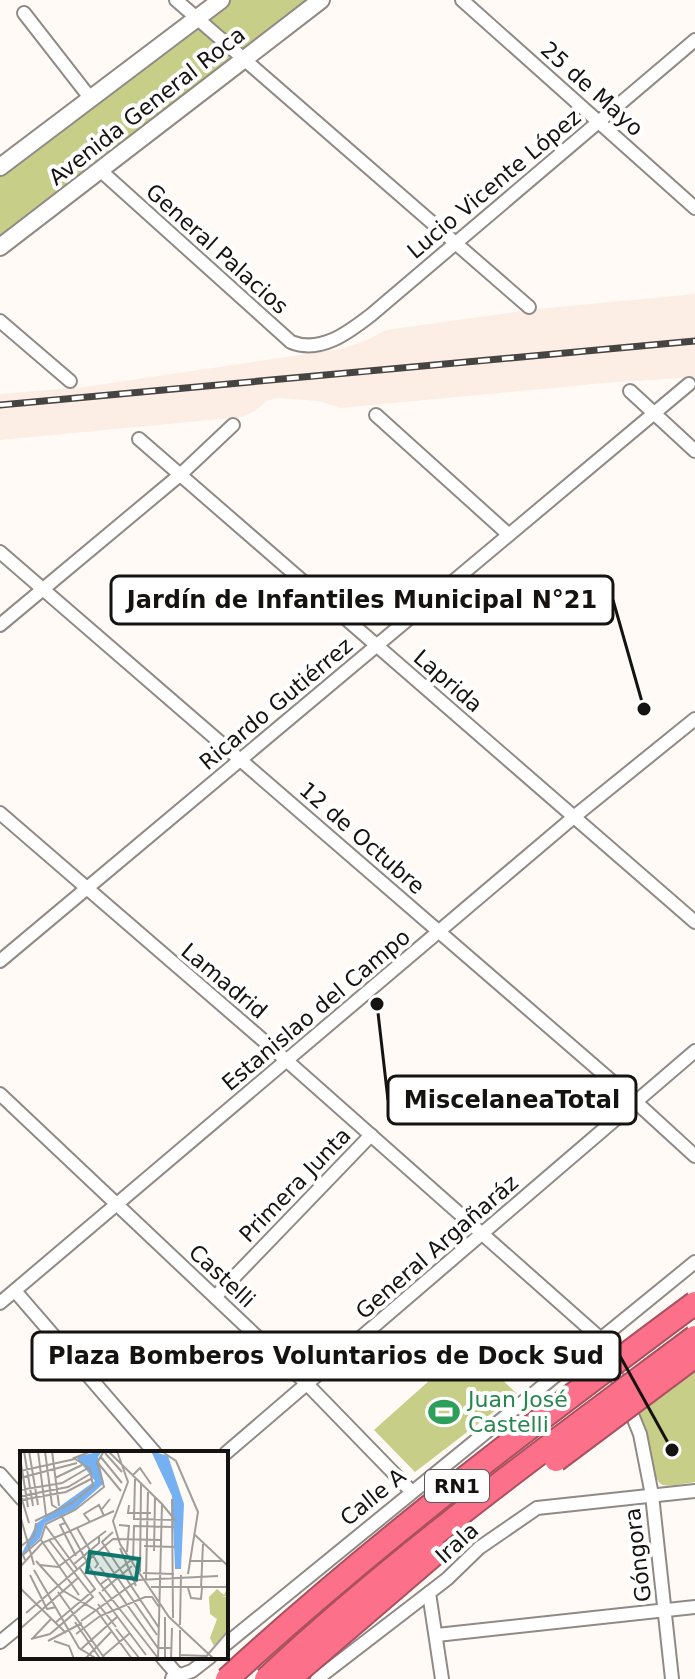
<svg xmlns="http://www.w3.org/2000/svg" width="695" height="1679" font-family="'DejaVu Sans',sans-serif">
  <rect width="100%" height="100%" fill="#fffaf6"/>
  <path fill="#fceee5" d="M695,294V377L605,383L341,408L319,401L278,398L267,401L255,411L242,417L0,440V394L84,387L341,349L367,340L386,330L537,309Z"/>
  <g fill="#c7ce88">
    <path d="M224,0H316L0,247V167Z"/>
    <path d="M468,1346L517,1394L415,1472L374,1430Z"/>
    <path d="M695,1371V1482C686,1483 672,1487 663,1485C650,1481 643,1423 637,1408Z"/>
  </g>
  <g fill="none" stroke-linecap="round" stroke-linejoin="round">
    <defs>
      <g id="street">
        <path d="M176,0L529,307"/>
        <path d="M462,0L695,208"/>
        <path d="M24,13L91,99"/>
        <path d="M101,171L291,342C321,354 349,332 371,315L695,40"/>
        <path d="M0,321L70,381"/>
        <path d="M630,391L695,451"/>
        <path d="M376,415L508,534"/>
        <path d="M139,439L695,922"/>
        <path d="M0,552L637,1103L695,1156"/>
        <path d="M0,625L181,474L233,425"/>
        <path d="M0,813L286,1060L601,1339L640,1434L652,1495L672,1679"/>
        <path d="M0,961L689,384"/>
        <path d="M0,1094L307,1384L411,1491"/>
        <path d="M15,1291L155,1453"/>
        <path d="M215,1297L371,1135"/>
        <path d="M0,1303L575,816L695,719"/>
        <path d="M226,1453L695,1051"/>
        <path d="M0,1474L22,1499"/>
        <path d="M429,1593L442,1679"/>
        <path d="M437,1635L695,1607"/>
        <path d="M0,1642L22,1624"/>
        <path d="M226,1644L695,1262"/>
        <path d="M162,1657L181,1679"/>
        <path d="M178,1676L192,1671L210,1657"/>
        <path d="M317,1679L447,1579L479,1548L537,1508L695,1491"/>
      </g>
      <g id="secondary">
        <path d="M0,167L221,0"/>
        <path d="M0,247L321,0"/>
        <path d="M174,1679L178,1676"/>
      </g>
    </defs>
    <use href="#street" stroke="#908a86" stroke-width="16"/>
    <use href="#secondary" stroke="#908a86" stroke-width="20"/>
    <use href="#street" stroke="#fff" stroke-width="12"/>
    <use href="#secondary" stroke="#fff" stroke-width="16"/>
    <defs>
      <path id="rail" d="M0,405L695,341"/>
    </defs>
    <use href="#rail" stroke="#464441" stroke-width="7"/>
    <use href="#rail" stroke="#fff" stroke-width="4" stroke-dasharray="12" stroke-linecap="butt"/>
    <defs>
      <g id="highway-bridge">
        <path d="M556,1460L695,1356"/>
        <path d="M227,1679C374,1544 535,1422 695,1303"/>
        <path d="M266,1679C399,1554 549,1446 695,1337"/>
        <path d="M289,1679L437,1552"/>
      </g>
    </defs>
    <use href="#highway-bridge" stroke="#ab505f" stroke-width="26" stroke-linecap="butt"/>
    <use href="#highway-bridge" stroke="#fc7189" stroke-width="22"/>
  </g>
  <defs>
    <symbol id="stadium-bare" viewBox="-9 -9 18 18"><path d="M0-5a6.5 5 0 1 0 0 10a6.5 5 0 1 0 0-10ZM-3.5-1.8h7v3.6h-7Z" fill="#2e9e5b" stroke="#fff" stroke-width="2.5" paint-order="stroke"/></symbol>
  </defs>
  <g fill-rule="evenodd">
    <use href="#stadium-bare" x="422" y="1390" width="44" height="44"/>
  </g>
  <g text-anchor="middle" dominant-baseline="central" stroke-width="8" stroke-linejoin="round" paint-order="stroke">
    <rect fill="#fff" stroke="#5b5a58" stroke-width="2" x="425" y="1470" width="64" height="32" rx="6"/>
    <g font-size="20" font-weight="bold" fill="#151311">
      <text x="457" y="1486">RN1</text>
    </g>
    <g font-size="22" fill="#151311" stroke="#fff">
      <text transform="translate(592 89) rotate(42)">25 de Mayo</text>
      <text transform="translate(147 106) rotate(-38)">Avenida General Roca</text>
      <text transform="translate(494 184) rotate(-40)">Lucio Vicente López</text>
      <text transform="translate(217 249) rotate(42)">General Palacios</text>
      <text transform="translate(448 681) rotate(41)">Laprida</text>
      <text transform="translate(276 704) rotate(-40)">Ricardo Gutiérrez</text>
      <text transform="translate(362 838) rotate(41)">12 de Octubre</text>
      <text transform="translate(224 981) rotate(40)">Lamadrid</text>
      <text transform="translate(316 1010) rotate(-40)">Estanislao del Campo</text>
      <text transform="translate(295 1185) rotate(-46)">Primera Junta</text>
      <text transform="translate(437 1247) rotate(-41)">General Argañaráz</text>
      <text transform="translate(222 1276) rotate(43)">Castelli</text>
      <text transform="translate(373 1497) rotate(-39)">Calle A</text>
      <text transform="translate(457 1543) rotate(-42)">Irala</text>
      <text transform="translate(638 1555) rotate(-97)">Góngora</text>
    </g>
    <g font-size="22" fill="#27864d" stroke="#fff" text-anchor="start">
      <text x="468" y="1399">Juan José<tspan x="468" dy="25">Castelli</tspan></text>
    </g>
  </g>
  <g transform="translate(20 1451)">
    <rect width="208" height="208" fill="#fffaf6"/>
    <path d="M208,136V145H201L207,146L208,179L194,195L190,187L197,168L190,163L189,146L197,138L204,144Z" fill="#c7ce88"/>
    <path d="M82,0L78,6L84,32L55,58L25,72L20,87L0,106L17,72L75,30L56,6ZM131,0L148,5L164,53L161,118H155L152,45Z" fill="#75b1f2"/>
    <path fill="none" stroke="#a19e9a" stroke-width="2" d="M4,0L13,55M9,0L18,54M18,0L26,64M25,0L32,54L37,57M32,0L39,55M88,0L142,53L138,208M97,0L108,31L93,70L100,93L149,166L194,208M85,2L102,21M144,2L156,10L178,61L168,123M80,5L102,32M0,6L8,56M78,12L101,40M0,20L55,8M113,24L120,17L131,33M0,27L57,12M35,27L62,14M115,28L114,68L155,69L142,53M0,39L42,32L68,17M0,42L9,72M1,45L48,36L70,23M152,48L153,167M1,49L46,41L71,28M109,54L108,62H131M82,58L90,48L82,58M0,64L14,114M41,64L50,80L94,60M15,70L52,52L73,35L70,18L54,7L72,0M70,71L64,63L79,54L84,65M45,72L40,74L56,105M25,74L57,118M99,74L109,75L107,101M57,77L78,113L75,117M93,81L82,91L139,177M175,84L208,115M21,89L59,144M124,95L155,96M0,96L14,85L16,72M100,97L116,135M134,100L135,46M81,103L137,184M5,109L3,104L21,88L26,73L55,59L84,36L77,12L84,0M16,110L42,139L77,160L112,208M113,110L114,75L154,76M169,110H203M54,113L79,92V86M20,114L38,116L86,80M0,116L22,92L50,80L77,129L138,207M80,116L138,197H152M14,119L59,197L77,208M120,121L121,33M123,122L154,123M10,124L27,158L36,156M126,129L128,41M81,133L111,109M131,136H207M0,137L46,182M168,137L171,147L181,148L182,137M181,137L183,93M82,140L112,115M38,141L85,208M79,141L126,204M78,153L96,176M6,162L93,88L141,89M61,170L118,129L198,125M55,171L79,206M35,172L75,138L59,116M160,174L161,124M0,178L59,126M96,178L120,208M56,183L80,165L125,146H132L139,156M11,188L30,183L73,146L29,89M12,188L31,168M28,190L62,172M34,190L49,195L54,208M60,199L97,166M160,204L187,205M83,205L110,182M65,208L91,181M145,208V166M151,208L152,177M160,208V179M184,208L208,180"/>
    <path fill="#0f766e" fill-opacity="0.15" stroke="#0f766e" stroke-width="4" d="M70,101L119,108L116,128L67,121Z"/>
    <rect width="208" height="208" fill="none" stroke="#151311" stroke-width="4"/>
  </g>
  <path fill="none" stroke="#151311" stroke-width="3" d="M644 709L613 600M377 1004L388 1100M672 1450L620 1356"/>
  <g fill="#151311" stroke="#fff" stroke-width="3">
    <circle cx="644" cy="709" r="8"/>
    <circle cx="377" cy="1004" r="8"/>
    <circle cx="672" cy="1450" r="8"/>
  </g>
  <g fill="#fff" stroke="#151311" stroke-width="3">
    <rect x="111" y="576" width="502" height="48" rx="8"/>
    <rect x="388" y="1076" width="248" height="48" rx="8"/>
    <rect x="32" y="1332" width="588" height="48" rx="8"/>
  </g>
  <g font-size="24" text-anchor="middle" font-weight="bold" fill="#151311">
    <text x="362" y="608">Jardín de Infantiles Municipal N°21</text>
    <text x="512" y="1108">MiscelaneaTotal</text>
    <text x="326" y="1364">Plaza Bomberos Voluntarios de Dock Sud</text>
  </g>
</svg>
